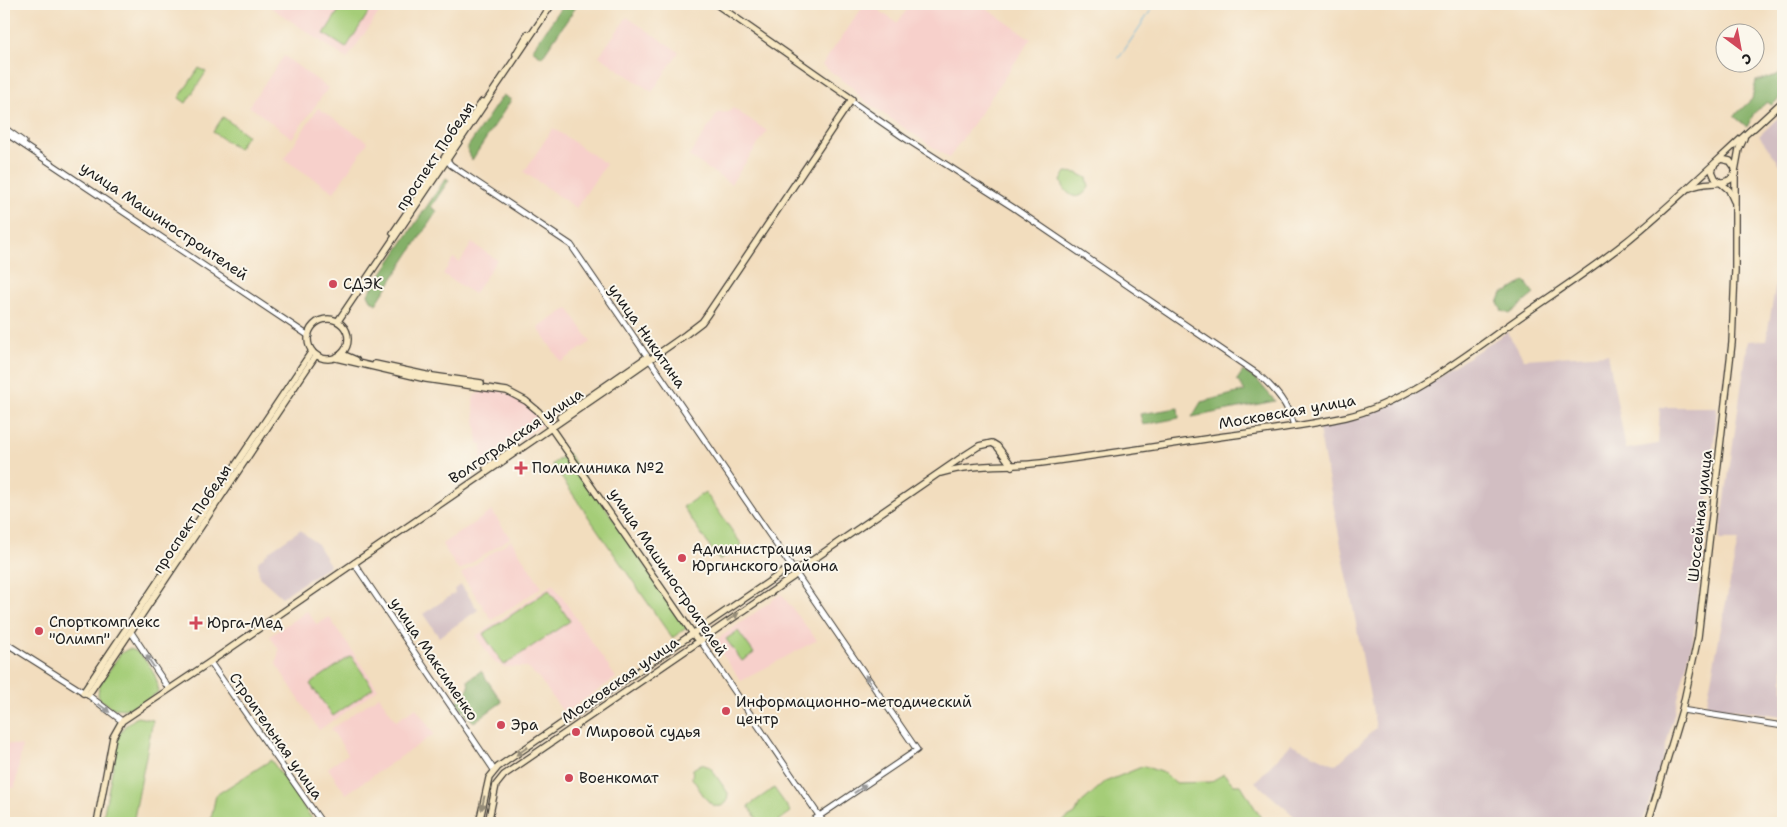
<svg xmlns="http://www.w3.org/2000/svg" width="1787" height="827" font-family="'Shantell Sans',sans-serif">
  <rect width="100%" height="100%" fill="#fbf7ec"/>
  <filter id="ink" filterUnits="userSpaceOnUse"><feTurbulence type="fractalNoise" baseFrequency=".02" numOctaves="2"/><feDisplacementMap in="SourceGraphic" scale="10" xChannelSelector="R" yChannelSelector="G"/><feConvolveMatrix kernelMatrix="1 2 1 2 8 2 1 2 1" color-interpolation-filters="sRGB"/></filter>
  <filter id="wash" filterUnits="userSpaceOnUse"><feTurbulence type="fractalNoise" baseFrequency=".0096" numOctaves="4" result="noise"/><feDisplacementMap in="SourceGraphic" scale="20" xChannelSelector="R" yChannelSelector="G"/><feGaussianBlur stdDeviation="1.12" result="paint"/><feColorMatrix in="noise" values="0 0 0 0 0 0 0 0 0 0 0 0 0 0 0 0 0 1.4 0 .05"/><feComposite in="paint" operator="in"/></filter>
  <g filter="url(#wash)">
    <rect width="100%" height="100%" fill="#f2ddbe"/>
    <g fill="#f7d0cb">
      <path d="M266,4H385L347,59Z"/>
      <path d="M865,4H870L897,23L911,4H980L1031,39L949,158L860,98L853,88L822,65Z"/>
      <path d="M627,17L679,52L652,92L599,56Z"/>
      <path d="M284,56L328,88L292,138L249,106Z"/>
      <path d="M318,108L368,142L334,192L284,159Z"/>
      <path d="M733,108L767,131L731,184L689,156L718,113L729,112Z"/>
      <path d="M553,128L606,164L576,208L524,172Z"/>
      <path d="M472,243L497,260L474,294L443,274L453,258L460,262Z"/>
      <path d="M568,308L591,342L561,362L538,328Z"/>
      <path d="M479,390H499L515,396L527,404L545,423L481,467L482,444H478L473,400L475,394L478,395Z"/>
      <path d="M492,511L510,538L459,571L442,544Z"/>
      <path d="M511,540L542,587L492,620L461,574Z"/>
      <path d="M553,584L616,678L564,713L538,677L526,667H504L494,662L476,636Z"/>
      <path d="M781,594L817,640L741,681L714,642L715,641Z"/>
      <path d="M307,611L317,625L329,617L378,689L319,730L276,664L279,650L270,636Z"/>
      <path d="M379,696L396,721L416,708L434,734L346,794L328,768L348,754L331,729Z"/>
      <path d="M4,743L22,746L15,788L4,786Z"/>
    </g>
    <g fill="#d2bec2">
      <path d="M1783,113V168L1759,136Z"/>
      <path d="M1781,254H1783V716L1706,706L1738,540H1719L1748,341L1766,340Z"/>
      <path d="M1507,332L1524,359L1608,354L1626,449L1658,444L1660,407H1717L1711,475L1693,640L1657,780L1642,823H1302L1255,782L1291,744L1336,765L1376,728L1318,425L1386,406L1410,395Z"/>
      <path d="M300,530L316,543L330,565L282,597L259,577L258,562L272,549Z"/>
      <path d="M461,585L478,610L439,637L423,614L455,593L454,590Z"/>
    </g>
    <g fill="#a5cd78" stroke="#60744a">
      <path d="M343,4H374L346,48L324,34Z"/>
      <path d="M199,68L206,72L186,103L179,98Z"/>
      <path d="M223,117L247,135L238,149L213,132Z"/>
      <path d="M1066,172L1077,173L1087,178L1089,187C1079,204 1066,196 1061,181Z"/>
      <path d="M568,453L688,627L672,638L552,464Z"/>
      <path d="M705,492L742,545L719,560L683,507Z"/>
      <path d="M549,590L570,621L504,665L483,634Z"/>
      <path d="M738,631L754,653L742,661L726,639Z"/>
      <path d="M128,649C143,649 160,678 158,692L143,703L125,709L112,708L100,699L98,695L99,686L120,654Z"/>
      <path d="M351,656L373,688L333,716L310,684Z"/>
      <path d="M137,717L153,720L133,823H102L119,735L125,726Z"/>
      <path d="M271,760L315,823H210L216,795Z"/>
      <path d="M701,764L710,767L728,793L727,802C712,817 701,790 692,778L693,769Z"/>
      <path d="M1144,766L1166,774L1175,783L1210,782L1224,774L1234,785H1241L1264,823H1059L1075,814L1080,804L1105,782Z"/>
      <path d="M774,788L791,812L775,823H760L748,806Z"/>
    </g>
    <g fill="#84b068" stroke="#506642">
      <path d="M564,4H578L542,57L532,50Z"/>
      <path d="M1783,70V95L1772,105L1767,102L1754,113L1747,127L1734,116L1752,99L1756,81L1777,75Z"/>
      <path d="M503,95L511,100L472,160L467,148Z"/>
      <path d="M446,178L449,180L431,207L437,211L376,304L371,300L368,294Z"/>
      <path d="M1525,281L1534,294L1510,314L1502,311L1498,303L1502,293L1509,291Z"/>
      <path d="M1243,371L1257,380L1275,401L1192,417L1201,402L1245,391L1237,380Z"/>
      <path d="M1178,408L1179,418L1143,425L1140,414Z"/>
      <path d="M481,671L502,702L474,722L467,716L457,702L469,688L468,680Z"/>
    </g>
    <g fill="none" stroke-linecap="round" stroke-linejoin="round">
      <path stroke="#60b1db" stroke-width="1" d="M1119,58L1155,4"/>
    </g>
  </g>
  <g filter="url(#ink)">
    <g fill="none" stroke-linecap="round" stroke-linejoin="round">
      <defs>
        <g id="tertiary">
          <path d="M851,101L903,137L1014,208L1259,375C1276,390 1288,404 1294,426"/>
          <path d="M6,129L4,132L309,336"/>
          <path d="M6,129L24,142"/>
          <path d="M447,160L451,165L571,245L917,750L809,823"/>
          <path d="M354,563L494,770"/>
          <path d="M131,632L169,689"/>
          <path d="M700,640L824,823"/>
          <path d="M4,642L88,695L122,721"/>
          <path d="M210,662L322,823"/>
          <path d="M1682,710L1783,726"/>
        </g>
        <g id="secondary">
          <path d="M516,54L528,34"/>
          <path d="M1754,128L1783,101"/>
          <path d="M1690,188C1704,181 1714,185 1727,181C1731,180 1733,177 1735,173"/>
          <path d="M1734,201L1729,190L1715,178L1712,171L1715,163L1721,159L1730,161L1735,168"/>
          <path d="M393,233L482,102"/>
          <circle cx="328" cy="339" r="20"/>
          <path d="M338,321L552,4"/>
          <path d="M342,354L356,360"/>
          <path d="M336,358L426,379L507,391L526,401L538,411L551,428L698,641"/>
          <path d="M375,364L426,375L481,383"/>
          <path d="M560,417L647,357"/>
          <path d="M486,468L516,447"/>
          <path d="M941,473C973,463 1008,467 1041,463C1100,455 1160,446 1219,437C1261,431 1304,426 1346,417C1402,404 1460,360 1506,327C1544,300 1585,274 1622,245C1669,208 1712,165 1756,125"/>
          <path d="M83,693L312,351"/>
          <path d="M88,695L316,355"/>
          <path d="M97,823L113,737L122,721L210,662L605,391L685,335L702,322L707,315L852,99L716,4"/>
          <path d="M479,823L489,778L498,767L783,572L804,566"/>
          <path d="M488,823L496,785L504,775L793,577L804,566L965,455L979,446L992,443L997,446L1012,466"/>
          <path d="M1648,823L1682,710L1698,637L1732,343L1735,271V171L1739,149L1744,138"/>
        </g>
      </defs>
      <use href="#tertiary" stroke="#3c3934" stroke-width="7"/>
      <use href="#secondary" stroke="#3c3934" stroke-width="8"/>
      <use href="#tertiary" stroke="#fff" stroke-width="5"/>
      <use href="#secondary" stroke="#f8e8c3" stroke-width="5.5"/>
    </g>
    <defs><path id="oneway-solid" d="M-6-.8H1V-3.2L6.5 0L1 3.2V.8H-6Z" transform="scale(1.25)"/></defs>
    <g fill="#958c78">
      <use href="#oneway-solid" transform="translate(733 617) rotate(-35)"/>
      <use href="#oneway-solid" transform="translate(522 751) rotate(145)"/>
      <use href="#oneway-solid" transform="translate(483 803) rotate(102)"/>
    </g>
    <g fill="#999">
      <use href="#oneway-solid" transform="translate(150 661) rotate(-123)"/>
      <use href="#oneway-solid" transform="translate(869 681) rotate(-122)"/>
      <use href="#oneway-solid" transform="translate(104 708) rotate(37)"/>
      <use href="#oneway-solid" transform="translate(860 789) rotate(-34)"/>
    </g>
  </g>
  <g fill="#d1495b" stroke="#fbf7ec" stroke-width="2">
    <circle cx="333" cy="284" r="5"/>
    <path d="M518.5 460.5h5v5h5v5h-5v5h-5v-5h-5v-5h5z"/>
    <circle cx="682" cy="558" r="5"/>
    <path d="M193.5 615.5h5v5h5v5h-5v5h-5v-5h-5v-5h5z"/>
    <circle cx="39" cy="631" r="5"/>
    <circle cx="726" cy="711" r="5"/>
    <circle cx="501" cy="725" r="5"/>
    <circle cx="576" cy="732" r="5"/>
    <circle cx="569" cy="778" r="5"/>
  </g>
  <g text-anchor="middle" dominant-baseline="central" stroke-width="4" stroke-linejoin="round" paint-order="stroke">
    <g font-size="15" fill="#1c1c1c" stroke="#fbf7ec">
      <text transform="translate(435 156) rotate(-56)">проспект Победы</text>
      <text transform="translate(164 221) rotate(34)">улица Машиностроителей</text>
      <text transform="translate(647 336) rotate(55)">улица Никитина</text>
      <text transform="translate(1287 412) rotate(-10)">Московская улица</text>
      <text transform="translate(516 436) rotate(-34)">Волгоградская улица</text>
      <text transform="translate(1700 516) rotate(-84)">Шоссейная улица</text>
      <text transform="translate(192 519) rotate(-56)">проспект Победы</text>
      <text transform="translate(668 572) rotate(56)">улица Машиностроителей</text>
      <text transform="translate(434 659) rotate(56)">улица Максименко</text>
      <text transform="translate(620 680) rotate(-35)">Московская улица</text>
      <text transform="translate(276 736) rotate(55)">Строительная улица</text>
    </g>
    <g font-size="15" fill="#1c1c1c" stroke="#fbf7ec" text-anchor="start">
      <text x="343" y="284">СДЭК</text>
      <text x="532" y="468">Поликлиника №2</text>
      <text x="692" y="549">Администрация<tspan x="692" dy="17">Юргинского района</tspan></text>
      <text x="49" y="622">Спорткомплекс<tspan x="49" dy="17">"Олимп"</tspan></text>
      <text x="207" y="623">Юрга-Мед</text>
      <text x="736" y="702">Информационно-методический<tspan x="736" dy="17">центр</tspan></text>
      <text x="511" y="725">Эра</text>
      <text x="586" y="732">Мировой судья</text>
      <text x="579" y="778">Военкомат</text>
    </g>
  </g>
  <rect width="1787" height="827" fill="none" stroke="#fbf7ec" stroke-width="20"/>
  <g transform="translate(1740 48) rotate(148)"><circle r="24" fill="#fbf7ec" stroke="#a29f99"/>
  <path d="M0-4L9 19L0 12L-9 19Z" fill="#d1495b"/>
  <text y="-8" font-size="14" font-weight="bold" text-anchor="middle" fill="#1c1c1c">С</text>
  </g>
</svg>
